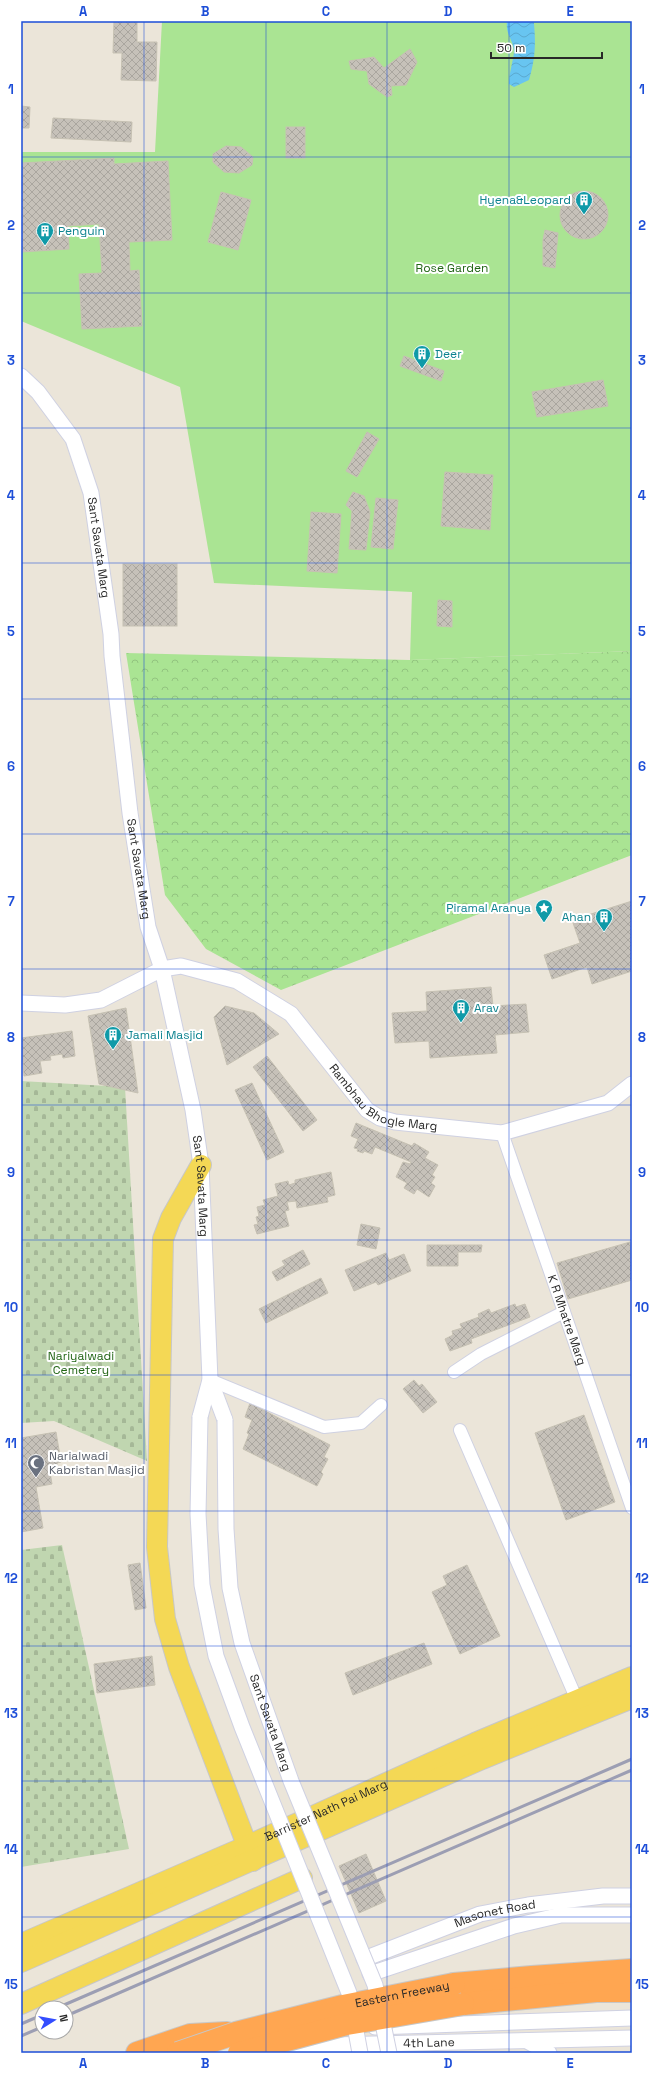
<svg xmlns="http://www.w3.org/2000/svg" width="653" height="2074" font-family="'Space Grotesk',sans-serif">
  <defs>
    <pattern id="forest-crowns" width="20" height="18" patternUnits="userSpaceOnUse"><rect width="20" height="18" fill="#aae493"/><path d="M2 6a3 3 0 1 1 6 0M12 15a3 3 0 1 1 6 0" fill="none" stroke="#92c47f"/></pattern>
    <pattern id="cemetery-stones" width="16" height="16" patternUnits="userSpaceOnUse"><rect width="16" height="16" fill="#c0d6b0"/><path d="M2 7V4a2 2 0 0 1 4 0v3zM10 15v-3a2 2 0 0 1 4 0v3z" fill="#a5b897"/></pattern>
    <pattern id="water-waves" width="16" height="10" patternUnits="userSpaceOnUse"><rect width="16" height="10" fill="#68c5f1"/><path d="M0 5q4-4 8 0t8 0" fill="none" stroke="#5aa9cf"/></pattern>
    <pattern id="building-cross-hatch" width="8" height="8" patternUnits="userSpaceOnUse"><rect width="8" height="8" fill="#c6c1b9"/><path d="M0 0l8 8M0 8l8-8" fill="none" stroke="#aaa69f"/></pattern>
  </defs>
  <rect width="100%" height="100%" fill="#ebe5d9"/>
  <path fill="url(#forest-crowns)" d="M632,651V855L281,990L206,949L165,895L126,653L410,660Z"/>
  <g fill="url(#cemetery-stones)">
    <path d="M21,1081L125,1087L147,1461L54,1421L21,1423Z"/>
    <path d="M62,1545L129,1849L21,1867V1550Z"/>
  </g>
  <path fill="#aae493" d="M162,21H632V651L410,660L412,592L214,583L180,387L21,321V152H155Z"/>
  <path fill="url(#water-waves)" d="M507,21H534V24C536,44 535,60 529,80L514,87L509,84C509,73 513,62 514,52C514,41 505,34 507,21Z"/>
  <g fill="url(#building-cross-hatch)" stroke="#c6c1b3">
    <path d="M114,21H137V42H157L156,81L121,80L122,53H113Z"/>
    <path d="M410,49L417,62L406,85L391,86L392,95L387,97L369,84L367,71L351,69L349,61L374,57L384,68Z"/>
    <path d="M21,106L30,107L29,128H21Z"/>
    <path d="M53,118L132,122L131,142L51,138Z"/>
    <rect x="286" y="127" width="19" height="31"/>
    <path d="M226,146L241,147L253,157L252,165L239,173L224,172L213,162V154Z"/>
    <path d="M114,158V164L168,161L172,240L129,242L130,271L139,270L142,326L82,329L79,274L102,273L99,224L68,226L69,249L21,252V163Z"/>
    <circle cx="584" cy="215" r="24"/>
    <path d="M221,192L251,200L238,250L208,242Z"/>
    <path d="M545,230L558,233L555,268L543,266V240Z"/>
    <path d="M404,356L444,371L441,381L400,366Z"/>
    <path d="M603,380L608,406L537,417L532,392Z"/>
    <path d="M367,432L379,439L357,477L346,471Z"/>
    <path d="M445,472L493,475L490,530L441,526Z"/>
    <path d="M353,492L364,496L370,512L366,550L349,549L352,511L346,505Z"/>
    <path d="M376,498L398,500L393,549L371,547Z"/>
    <path d="M311,512L341,514L337,573L307,571Z"/>
    <rect x="123" y="564" width="54" height="62"/>
    <path d="M438,600L452,601V627L437,626Z"/>
    <path d="M632,901V971L592,984L587,967L552,979L544,955L580,943L572,920Z"/>
    <path d="M491,987L493,1006L526,1004L529,1032L495,1035L497,1053L430,1058L429,1041L395,1043L392,1013L427,1011L426,992Z"/>
    <path d="M225,1006L254,1013L279,1034L227,1065L214,1017Z"/>
    <path d="M126,1008L138,1093L99,1084L88,1016Z"/>
    <path d="M72,1031L75,1056L63,1058L62,1054L50,1056L51,1060L40,1061L42,1073L24,1076L21,1038Z"/>
    <path d="M267,1056L317,1120L303,1131L253,1067Z"/>
    <path d="M252,1083L284,1152L267,1160L235,1090Z"/>
    <path d="M356,1123L412,1146L414,1143L429,1152L425,1158L438,1165L432,1175L435,1177L431,1183L435,1186L429,1197L417,1189L414,1194L404,1188L407,1183L396,1177L403,1162L410,1164L411,1162L375,1147L372,1154L364,1151L363,1153L357,1151L358,1149L354,1148L358,1139L351,1136Z"/>
    <path d="M331,1172L335,1195L327,1197L328,1202L297,1208L296,1201L287,1202L289,1210L285,1211L289,1226L257,1234L254,1225L258,1224L256,1217L259,1216L257,1207L265,1205L263,1200L278,1196L275,1184L288,1181L289,1185L295,1183V1180Z"/>
    <path d="M361,1224L380,1228L376,1249L357,1245Z"/>
    <path d="M630,1242L632,1280L568,1299L557,1263Z"/>
    <path d="M427,1245H482L481,1252H458V1266H427Z"/>
    <path d="M303,1250L310,1264L277,1281L272,1272L285,1265L282,1261Z"/>
    <path d="M386,1253L389,1260L404,1254L411,1271L378,1285L376,1282L354,1291L345,1270Z"/>
    <path d="M321,1278L328,1293L266,1323L259,1309Z"/>
    <path d="M515,1304L516,1307L525,1304L530,1317L471,1339L472,1343L450,1351L445,1339L453,1335L452,1331L462,1328L460,1324L479,1317L478,1314L489,1309L491,1313Z"/>
    <path d="M414,1380L419,1386L422,1384L437,1402L423,1413L403,1389Z"/>
    <path d="M250,1403L330,1445L324,1457L328,1459L321,1472L323,1474L317,1486L243,1449L249,1434L247,1433L252,1420L245,1417Z"/>
    <path d="M584,1415L615,1502L566,1520L535,1433Z"/>
    <path d="M56,1432L61,1462L57,1463L58,1471L50,1472L52,1484L36,1487L43,1528L21,1532V1438Z"/>
    <path d="M140,1563L146,1608L135,1610L128,1565Z"/>
    <path d="M467,1565L500,1636L460,1654L432,1592L447,1585L443,1576Z"/>
    <path d="M424,1643L432,1664L353,1695L345,1673Z"/>
    <path d="M152,1656L155,1685L97,1693L94,1664Z"/>
    <path d="M366,1854L386,1901L359,1913L339,1866Z"/>
  </g>
  <g fill="none" stroke-linecap="round" stroke-linejoin="round">
    <defs>
      <g id="minor">
        <path id="s1" d="M502,1133L632,1508"/>
        <path d="M454,1372L481,1354L564,1312"/>
        <path d="M210,1380L324,1427L361,1423L381,1405"/>
        <path d="M460,1430L577,1700"/>
      </g>
      <g id="tertiary">
        <path id="s2" d="M21,376L38,392L73,439L91,493L111,634L112,656L130,813L148,927L162,969L193,1110L201,1165L210,1380L200,1417"/>
        <path id="s3" d="M21,1003L65,1005L101,1000L162,969L181,966L237,981L291,1014L367,1110L380,1118L395,1122L502,1133L608,1103L632,1084"/>
        <path d="M210,1380L225,1420"/>
        <path id="s4" d="M364,1959L480,1914L528,1905L603,1896H632"/>
        <path d="M370,1974L514,1926L561,1915H632"/>
        <path d="M375,2027L632,2018"/>
        <path d="M527,2041L549,2053"/>
        <path id="s5" d="M291,2046L632,2038"/>
      </g>
      <g id="primary">
        <path d="M201,1165L171,1218L163,1239L157,1547L165,1619L179,1667L253,1861"/>
        <path id="s6" d="M21,1944L247,1846L475,1743L632,1677"/>
        <path d="M21,1962L482,1759L632,1698"/>
        <path d="M21,2004L302,1878"/>
      </g>
      <g id="motorway">
        <path d="M454,1984L532,1977L632,1970"/>
        <path d="M463,2004L596,1991H632"/>
        <path d="M137,2053L190,2035L227,2033"/>
      </g>
    </defs>
    <use href="#minor" stroke="#cfd1e2" stroke-width="14"/>
    <use href="#tertiary" stroke="#cfd1e2" stroke-width="17"/>
    <use href="#primary" stroke="#c7c7c7" stroke-width="22"/>
    <use href="#motorway" stroke="#c7c7c7" stroke-width="24"/>
    <use href="#minor" stroke="#fff" stroke-width="12"/>
    <use href="#tertiary" stroke="#fff" stroke-width="15"/>
    <use href="#primary" stroke="#f4d855" stroke-width="20"/>
    <use href="#motorway" stroke="#ffa651" stroke-width="22"/>
    <g stroke="#9c9eb3" stroke-width="3">
      <path d="M57,2008L632,1759"/>
      <path d="M66,2016L632,1770"/>
      <path d="M21,2024L42,2015"/>
      <path d="M21,2036L42,2027"/>
    </g>
    <defs>
      <g id="tertiary-bridge">
        <path d="M200,1417L198,1514L202,1585L216,1656L242,1727L349,1993L360,2053"/>
        <path id="s7" d="M225,1420L226,1529L230,1588L242,1643L291,1781L375,1985L389,2053"/>
      </g>
      <g id="motorway-bridge">
        <path id="s8" d="M178,2053L236,2033L343,2006L454,1984"/>
        <path d="M239,2053L347,2024L463,2004"/>
      </g>
    </defs>
    <use href="#tertiary-bridge" stroke="#cfd1e2" stroke-width="17" stroke-linecap="butt"/>
    <use href="#motorway-bridge" stroke="#c7c7c7" stroke-width="24" stroke-linecap="butt"/>
    <use href="#tertiary-bridge" stroke="#fff" stroke-width="15"/>
    <use href="#motorway-bridge" stroke="#ffa651" stroke-width="22"/>
  </g>
  <path fill="none" stroke="#1d4ed8" stroke-width="1" stroke-opacity="0.55" d="M144,21V2053M266,21V2053M387,21V2053M509,21V2053M21,157H632M21,293H632M21,428H632M21,563H632M21,699H632M21,834H632M21,969H632M21,1105H632M21,1240H632M21,1375H632M21,1511H632M21,1646H632M21,1781H632M21,1917H632"/>
  <defs>
    <symbol id="building-pin" viewBox="-11 -11 22 30"><path d="M0 17L-7.5 6A9.5 9.5 0 1 1 7.5 6Z" fill="#0f9aa8" stroke="#fff"/><path d="M-4-6H4V6H1V3H-1V6H-4ZM-2.5-4.3h1.7v1.8h-1.7ZM.8-4.3h1.7v1.8H.8ZM-2.5-1h1.7V.8h-1.7ZM.8-1h1.7V.8H.8Z" fill="#fff"/></symbol>
    <symbol id="sight-pin" viewBox="-11 -11 22 30"><path d="M0 17L-7.5 6A9.5 9.5 0 1 1 7.5 6Z" fill="#0f9aa8" stroke="#fff"/><path d="M0-6L1.8-2.2L6-1.7L2.9 1.2L3.7 5.4L0 3.3L-3.7 5.4L-2.9 1.2L-6-1.7L-1.8-2.2Z" fill="#fff"/></symbol>
    <symbol id="mosque-pin" viewBox="-11 -11 22 30"><path d="M0 17L-7.5 6A9.5 9.5 0 1 1 7.5 6Z" fill="#6b7280" stroke="#fff"/><path d="M3.5-4.9A6 6 0 1 0 3.5 4.9A5 5 0 1 1 3.5-4.9Z" fill="#fff"/></symbol>
  </defs>
  <g fill-rule="evenodd">
    <use href="#building-pin" x="574" y="190" width="20" height="27"/>
    <use href="#building-pin" x="35" y="221" width="20" height="27"/>
    <use href="#building-pin" x="412" y="344" width="20" height="27"/>
    <use href="#sight-pin" x="534" y="898" width="20" height="27"/>
    <use href="#building-pin" x="594" y="907" width="20" height="27"/>
    <use href="#building-pin" x="451" y="998" width="20" height="27"/>
    <use href="#building-pin" x="103" y="1025" width="20" height="27"/>
    <use href="#mosque-pin" x="26" y="1453" width="20" height="27"/>
  </g>
  <g text-anchor="middle" dominant-baseline="central" stroke-width="4" stroke-linejoin="round" paint-order="stroke">
    <g font-size="12" fill="#0d838f" stroke="#fff" text-anchor="start">
      <text x="571" y="200" text-anchor="end">Hyena&amp;Leopard</text>
      <text x="58" y="231">Penguin</text>
      <text x="435" y="354">Deer</text>
      <text x="531" y="908" text-anchor="end">Piramal Aranya</text>
      <text x="591" y="917" text-anchor="end">Ahan</text>
      <text x="474" y="1008">Arav</text>
      <text x="126" y="1035">Jamali Masjid</text>
    </g>
    <g font-size="12" fill="#236617" stroke="#fff">
      <text x="452" y="268">Rose Garden</text>
      <text x="81" y="1356">Nariyalwadi<tspan x="81" dy="14">Cemetery</tspan></text>
    </g>
    <g font-size="12" fill="#282828" stroke="#fff">
      <text stroke="none"><textPath href="#s2" startOffset="194">Sant Savata Marg</textPath></text>
      <text stroke="none"><textPath href="#s2" startOffset="518">Sant Savata Marg</textPath></text>
      <text stroke="none"><textPath href="#s3" startOffset="420">Rambhau Bhogle Marg</textPath></text>
      <text stroke="none"><textPath href="#s2" startOffset="842">Sant Savata Marg</textPath></text>
      <text stroke="none"><textPath href="#s1" startOffset="198">K R Mhatre Marg</textPath></text>
      <text stroke="none"><textPath href="#s7" startOffset="309">Sant Savata Marg</textPath></text>
      <text stroke="none"><textPath href="#s6" startOffset="333">Barrister Nath Pai Marg</textPath></text>
      <text stroke="none"><textPath href="#s4" startOffset="139">Masonet Road</textPath></text>
      <text stroke="none"><textPath href="#s8" startOffset="232">Eastern Freeway</textPath></text>
      <text stroke="none"><textPath href="#s5" startOffset="138">4th Lane</textPath></text>
    </g>
    <g font-size="12" fill="#5b616d" stroke="#fff" text-anchor="start">
      <text x="49" y="1456">Narialwadi<tspan x="49" dy="14">Kabristan Masjid</tspan></text>
    </g>
  </g>
  <rect width="653" height="2074" fill="none" stroke="#ffffff" stroke-width="44"/>
  <g transform="translate(54 2020) rotate(79)"><circle r="19" fill="#ffffff" stroke="#a9a9a9"/>
  <path d="M0-3L7 15L0 10L-7 15Z" fill="#334dff"/>
  <text y="-6" font-size="11" font-weight="bold" text-anchor="middle" fill="#282828">N</text>
  </g>
  <path d="M491 52v6h111v-6" fill="none" stroke="#282828" stroke-width="2"/>
  <text x="497" y="52" font-size="12" fill="#282828" stroke="#ffffff" stroke-width="3" paint-order="stroke">50 m</text>
  <rect x="22" y="22" width="609" height="2030" fill="none" stroke="#1d4ed8" stroke-width="1.5"/>
  <g font-size="13" text-anchor="middle" font-weight="bold" fill="#1d4ed8">
    <text x="83" y="16">A</text>
    <text x="205" y="16">B</text>
    <text x="326" y="16">C</text>
    <text x="448" y="16">D</text>
    <text x="570" y="16">E</text>
    <text x="11" y="94">1</text>
    <text x="642" y="94">1</text>
    <text x="11" y="230">2</text>
    <text x="642" y="230">2</text>
    <text x="11" y="365">3</text>
    <text x="642" y="365">3</text>
    <text x="11" y="500">4</text>
    <text x="642" y="500">4</text>
    <text x="11" y="636">5</text>
    <text x="642" y="636">5</text>
    <text x="11" y="771">6</text>
    <text x="642" y="771">6</text>
    <text x="11" y="906">7</text>
    <text x="642" y="906">7</text>
    <text x="11" y="1042">8</text>
    <text x="642" y="1042">8</text>
    <text x="11" y="1177">9</text>
    <text x="642" y="1177">9</text>
    <text x="11" y="1312">10</text>
    <text x="642" y="1312">10</text>
    <text x="11" y="1448">11</text>
    <text x="642" y="1448">11</text>
    <text x="11" y="1583">12</text>
    <text x="642" y="1583">12</text>
    <text x="11" y="1718">13</text>
    <text x="642" y="1718">13</text>
    <text x="11" y="1854">14</text>
    <text x="642" y="1854">14</text>
    <text x="11" y="1989">15</text>
    <text x="642" y="1989">15</text>
    <text x="83" y="2068">A</text>
    <text x="205" y="2068">B</text>
    <text x="326" y="2068">C</text>
    <text x="448" y="2068">D</text>
    <text x="570" y="2068">E</text>
  </g>
</svg>
